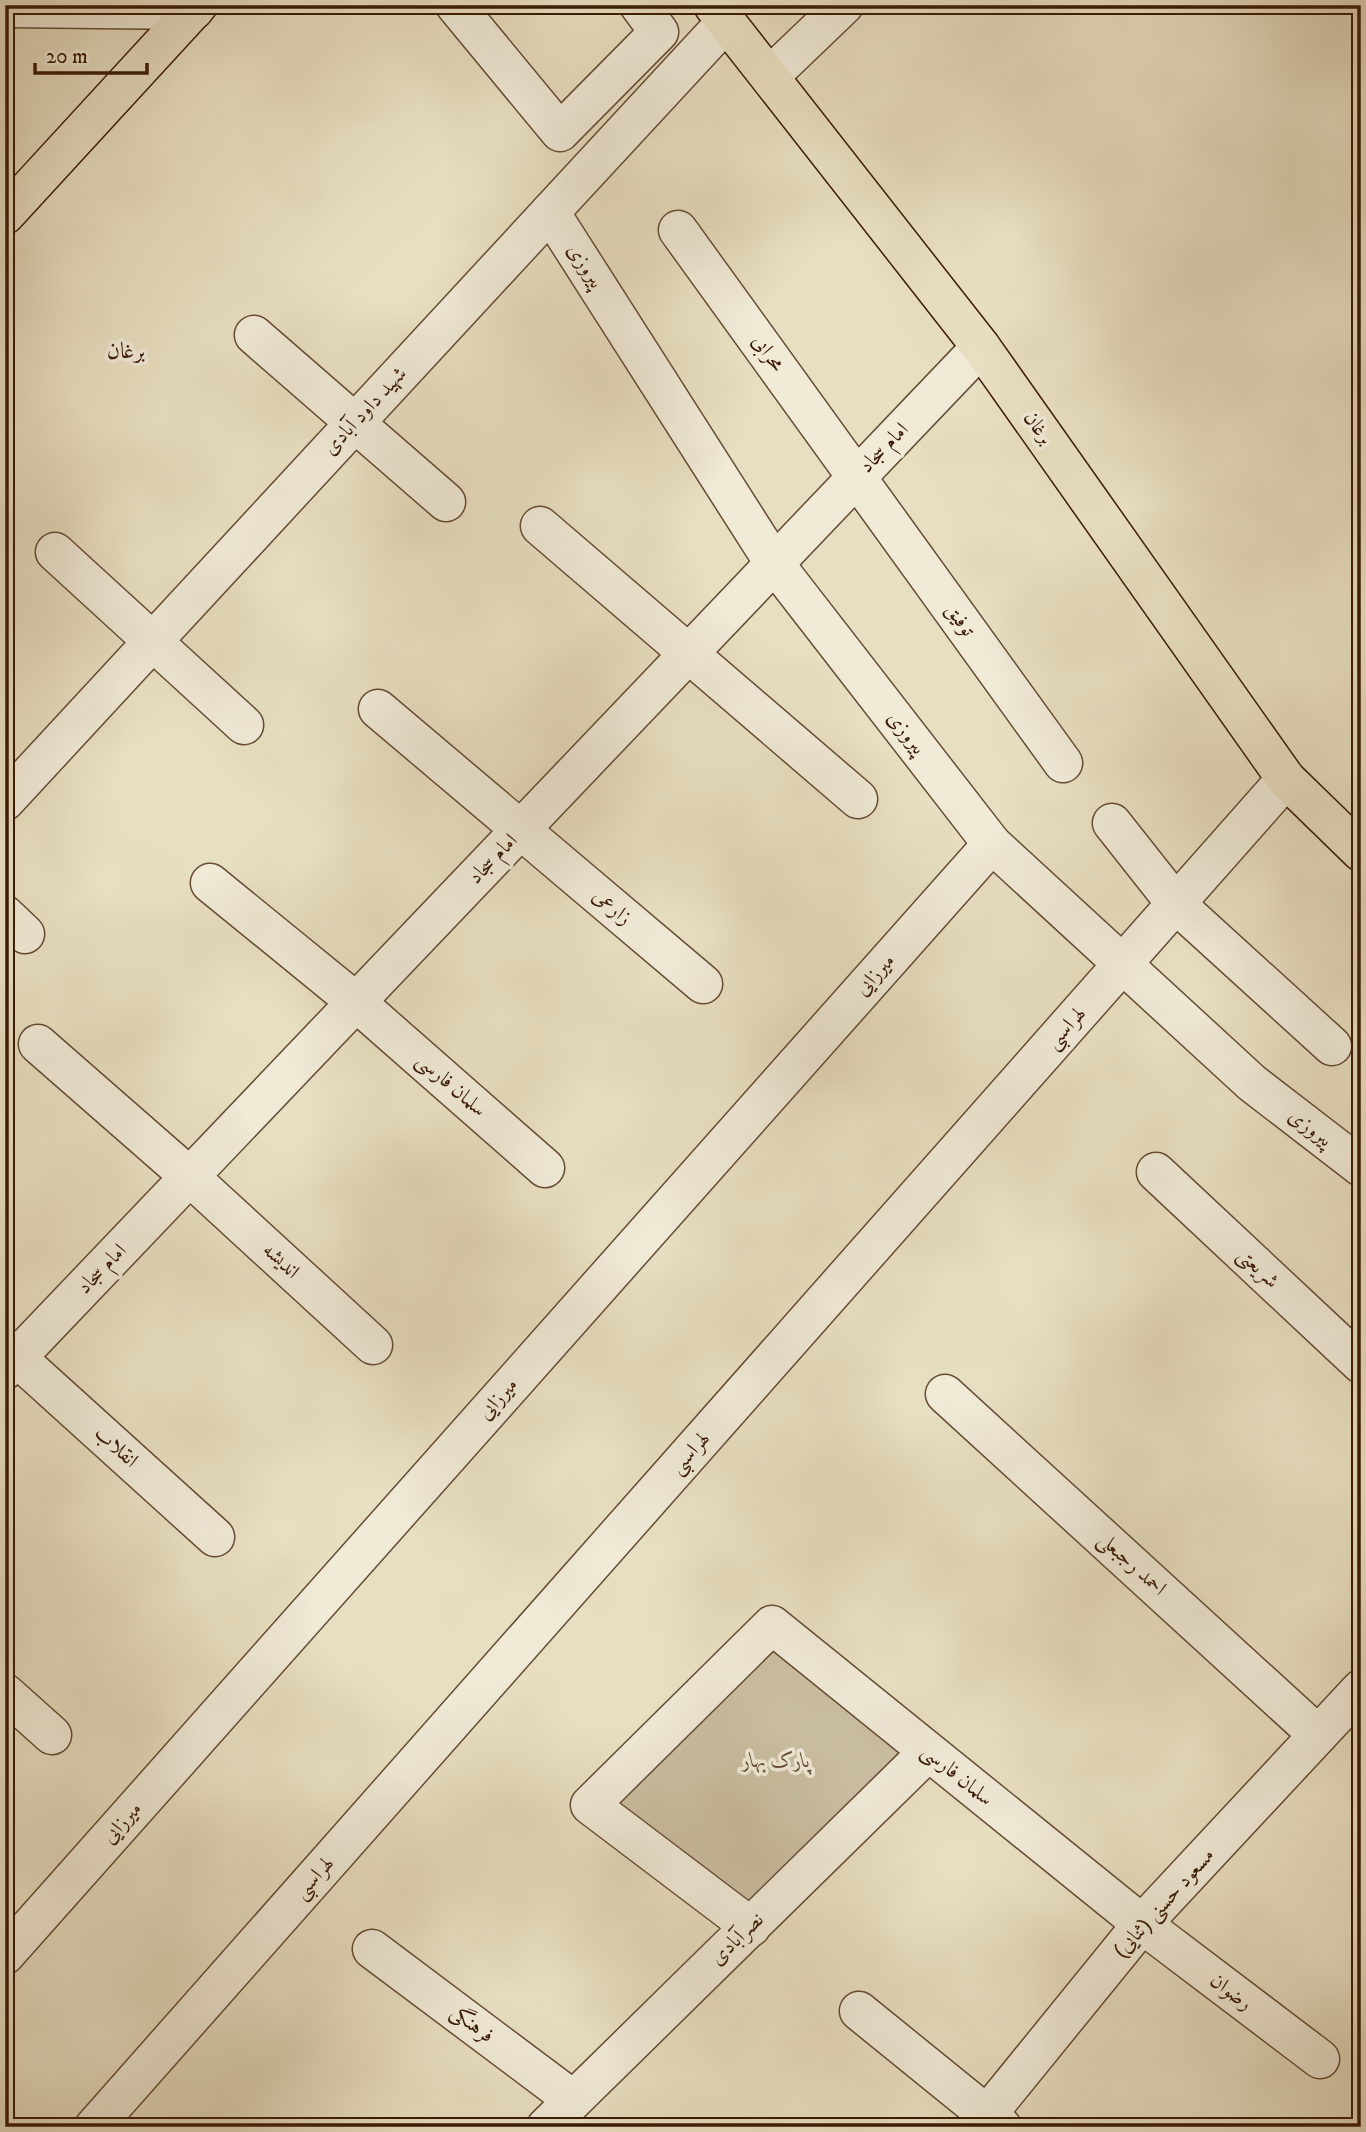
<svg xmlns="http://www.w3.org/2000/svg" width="1366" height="2132" font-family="'IM FELL DW Pica',Amiri,serif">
  <rect width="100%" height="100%" fill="#e8dfc2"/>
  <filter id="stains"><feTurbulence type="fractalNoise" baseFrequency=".00286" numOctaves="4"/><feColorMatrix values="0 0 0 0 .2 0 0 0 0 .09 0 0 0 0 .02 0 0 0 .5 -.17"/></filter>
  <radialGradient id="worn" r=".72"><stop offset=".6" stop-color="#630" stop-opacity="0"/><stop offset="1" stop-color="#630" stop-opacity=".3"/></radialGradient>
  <path fill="#cabea2" stroke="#826c54" stroke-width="2" d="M771,1646L904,1756L748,1905L614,1806Z"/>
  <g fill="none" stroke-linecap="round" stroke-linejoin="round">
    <defs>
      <g id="minor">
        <path d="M455,5L560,132L659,32L639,5"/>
        <path d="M5,8L194,10"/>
        <path d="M771,75L844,5"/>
        <path d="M550,212L774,563L992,844L1252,1083L1361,1167"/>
        <path d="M678,230L1063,763"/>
        <path d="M254,335L446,502"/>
        <path d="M540,526L858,799"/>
        <path d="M55,552L244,725"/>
        <path d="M378,709L703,984"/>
        <path d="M5,801L726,22"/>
        <path d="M1112,823L1176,904L1332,1046"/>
        <path d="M210,883L356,1002L545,1168"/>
        <path d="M5,915L25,934"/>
        <path d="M38,1044L190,1177L373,1345"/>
        <path d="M1156,1172L1361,1364"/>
        <path d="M5,1347L215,1537"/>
        <path d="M5,1370L981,347"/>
        <path d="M945,1394L1318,1735"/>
        <path d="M5,1693L52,1735"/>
        <path d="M751,1927L590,1805L772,1625L1142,1924L1320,2059"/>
        <path d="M372,1949L572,2099"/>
        <path d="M5,1955L992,844"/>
        <path d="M859,2011L1002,2127"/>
        <path d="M94,2127L1286,779"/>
        <path d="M546,2127L928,1752"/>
        <path d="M977,2127L1142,1924L1361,1689"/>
      </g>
      <g id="major">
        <path d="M713,5L981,347L1286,779L1361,852"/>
        <path d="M5,215L198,5"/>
      </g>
    </defs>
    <use href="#minor" stroke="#664b35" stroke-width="41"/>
    <use href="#major" stroke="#3a1a06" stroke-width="41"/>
    <use href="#minor" stroke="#f0ead7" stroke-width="38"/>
    <use href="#major" stroke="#e8dfc2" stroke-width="38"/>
  </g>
  <g text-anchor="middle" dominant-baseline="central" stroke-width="7" stroke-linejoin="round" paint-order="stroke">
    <g font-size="21" fill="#3a1a06" stroke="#f0ead7">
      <text transform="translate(585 266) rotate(57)">پیروزی</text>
      <text transform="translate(768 353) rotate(54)">محرابی</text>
      <text transform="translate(365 411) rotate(-47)">شهید داود آبادی</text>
      <text transform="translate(1038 428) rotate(55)">برغان</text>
      <text transform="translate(884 448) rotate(-46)">امام سجاد</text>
      <text transform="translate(960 620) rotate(54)">توفیق</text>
      <text transform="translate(906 733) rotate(52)">پیروزی</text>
      <text transform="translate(493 859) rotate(-46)">امام سجاد</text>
      <text transform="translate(612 907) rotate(40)">زارعی</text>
      <text transform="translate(875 975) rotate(-48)">میرزایی</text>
      <text transform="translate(1066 1028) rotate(-48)">لهراسبی</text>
      <text transform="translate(451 1085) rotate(41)">سلمان فارسی</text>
      <text transform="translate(1310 1128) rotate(37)">پیروزی</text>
      <text transform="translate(281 1261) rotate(43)">اندیشه</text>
      <text transform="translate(1258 1268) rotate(43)">شریعتی</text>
      <text transform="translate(102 1269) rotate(-46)">امام سجاد</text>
      <text transform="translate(498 1399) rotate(-48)">میرزایی</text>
      <text transform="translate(116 1447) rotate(42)">انقلاب</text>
      <text transform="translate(690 1453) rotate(-48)">لهراسبی</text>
      <text transform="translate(1132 1564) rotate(42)">احمد رجبعلی</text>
      <text transform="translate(957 1775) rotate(39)">سلمان فارسی</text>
      <text transform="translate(122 1823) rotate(-48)">میرزایی</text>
      <text transform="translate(314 1878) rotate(-48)">لهراسبی</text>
      <text transform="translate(1164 1903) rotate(-48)">مسعود حسنی (ثنایی)</text>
      <text transform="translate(737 1939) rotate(-44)">نصرآبادی</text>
      <text transform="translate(1231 1992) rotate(37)">رضوان</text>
      <text transform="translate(472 2024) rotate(37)">فرهنگی</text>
    </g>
    <g font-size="21" font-style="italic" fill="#654b35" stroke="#f0ead7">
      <text x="776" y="1761">پارک‌ بهار</text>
    </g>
    <g font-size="23" fill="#3a1a06" stroke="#f0ead7">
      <text x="126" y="351">برغان</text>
    </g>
  </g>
  <rect width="1366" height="2132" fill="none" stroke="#e8dfc2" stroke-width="28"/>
  <rect x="7" y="7" width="1352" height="2118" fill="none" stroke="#3a1a06" stroke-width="3.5"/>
  <rect x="14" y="14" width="1338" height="2104" fill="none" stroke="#3a1a06" stroke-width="2"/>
  <path d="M35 63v10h112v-10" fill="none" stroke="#3a1a06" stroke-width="3.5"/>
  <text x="46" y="63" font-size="21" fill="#3a1a06" stroke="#f0ead7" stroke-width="5" paint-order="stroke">20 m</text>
  <rect width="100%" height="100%" filter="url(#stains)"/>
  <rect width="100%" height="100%" fill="url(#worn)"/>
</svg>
